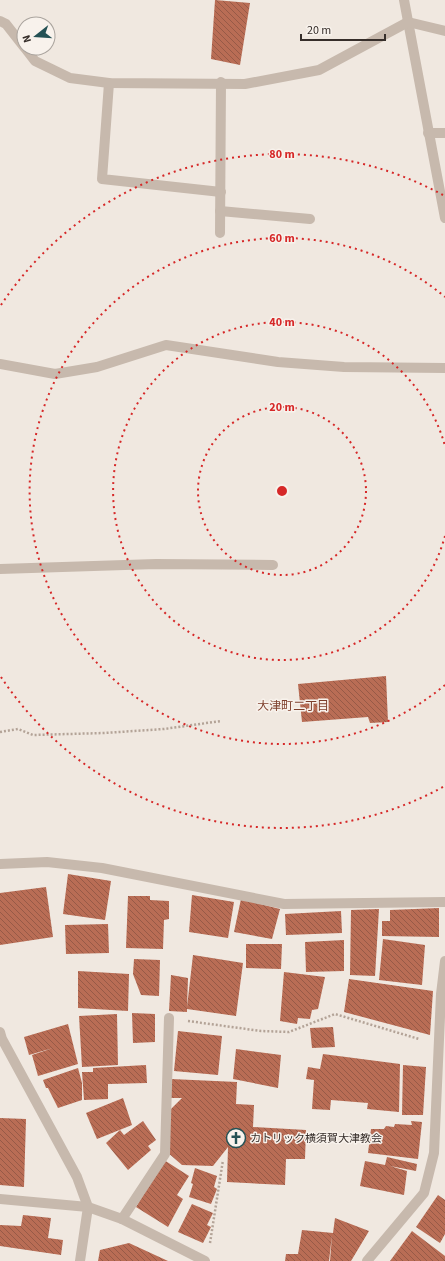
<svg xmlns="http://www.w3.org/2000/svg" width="445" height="1261" font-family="'Source Sans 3','Noto Sans JP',sans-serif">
  <defs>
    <pattern id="building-back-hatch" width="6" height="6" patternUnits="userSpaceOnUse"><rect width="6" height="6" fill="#b96d55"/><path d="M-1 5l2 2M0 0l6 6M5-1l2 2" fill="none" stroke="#975a47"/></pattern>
  </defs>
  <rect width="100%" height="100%" fill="#f0e8e0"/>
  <g fill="url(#building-back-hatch)">
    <path d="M215,0L250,3L240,65L211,59Z"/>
    <path d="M386,676L388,722L370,723L368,717L302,722L298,684Z"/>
    <path d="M68,874L111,881L105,920L63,914Z"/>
    <path d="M46,887L53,937L0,945V893Z"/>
    <path d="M192,895L234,902L228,938L189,932Z"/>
    <path d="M128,896H150V900L169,901V919L164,920L163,949L126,948Z"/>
    <path d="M241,899L280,909L272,939L234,932Z"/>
    <path d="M439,908V937L382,936V921H390V910Z"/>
    <path d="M379,909L375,976L350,975L351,910Z"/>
    <path d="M341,911L342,933L286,935L285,914Z"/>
    <path d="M108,924L109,953L66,954L65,925Z"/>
    <path d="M383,939L425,945L422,985L379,980Z"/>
    <path d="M344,940V971L306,972L305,942Z"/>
    <path d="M246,944H282L281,969L246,968Z"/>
    <path d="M193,955L243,963L236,1016L187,1009V1012L169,1011L171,975L188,978L187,1007Z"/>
    <path d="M134,959L160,960L159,996L141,995L133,974Z"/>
    <path d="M78,971L129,974L128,1011L78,1008Z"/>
    <path d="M284,972L325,977L318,1009L312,1010L310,1019L298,1018L297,1024L280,1021Z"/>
    <path d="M349,979L433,991L430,1035L344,1012Z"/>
    <path d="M132,1013L155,1014V1042L133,1043Z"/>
    <path d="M117,1014L118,1065L82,1067L79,1016Z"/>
    <path d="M68,1024L78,1064L38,1076L32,1055L53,1048L29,1055L24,1037Z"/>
    <path d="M333,1027L335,1047L312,1048L310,1028Z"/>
    <path d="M178,1031L222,1036L218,1075L174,1071Z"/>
    <path d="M236,1049L281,1055L278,1088L233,1079Z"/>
    <path d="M323,1054L400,1064L399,1112L367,1109L368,1103L331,1100L330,1110L312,1109L314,1080L306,1079L308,1067L320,1069Z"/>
    <path d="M146,1065L147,1083L108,1084V1099L84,1100L82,1072H93V1068Z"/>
    <path d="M403,1065L426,1067L423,1115H402Z"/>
    <path d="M78,1068L82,1083V1100L58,1108L48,1088H46L43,1080Z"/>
    <path d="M171,1079L237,1082L236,1104L254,1105L253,1127L306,1130L305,1159H286L285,1185L227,1182L228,1147L213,1166L182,1165L167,1152L166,1114L182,1098H171Z"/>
    <path d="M123,1098L132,1125L97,1139L86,1113Z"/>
    <path d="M0,1118L26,1119L24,1187L0,1185Z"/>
    <path d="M143,1121L156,1140L148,1146L151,1150L128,1170L106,1143L120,1130L124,1135Z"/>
    <path d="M411,1121L422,1122L418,1159L368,1153L371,1129H384L386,1126L394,1127L395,1124L412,1125Z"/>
    <path d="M387,1157L417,1164L416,1171L390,1166L407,1171L404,1195L360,1186L365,1161L385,1165Z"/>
    <path d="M164,1160L189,1176L177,1195L183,1199L168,1227L136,1207Z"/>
    <path d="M195,1168L217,1176L214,1187L217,1189L211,1204L189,1197L193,1184L191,1183Z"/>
    <path d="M438,1195L445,1200V1234L440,1243L416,1227Z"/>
    <path d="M192,1204L213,1213L207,1225L211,1227L203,1243L178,1232Z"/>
    <path d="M23,1215L51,1218L48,1238L63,1240L61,1255L0,1246V1225L21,1226Z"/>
    <path d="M335,1218L369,1231L351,1261H330L332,1235L329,1261H285L286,1254H298L302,1230L333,1233Z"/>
    <path d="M412,1231L445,1256V1261H390Z"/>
    <path d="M129,1243L168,1261H98L100,1250Z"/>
  </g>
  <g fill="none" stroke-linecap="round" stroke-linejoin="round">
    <g stroke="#b3a397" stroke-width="2.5" stroke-dasharray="2 2" stroke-linecap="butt">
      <path d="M0,732L18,729L33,735L104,733L164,729L221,721"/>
      <path d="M188,1021L261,1031L289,1032L335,1014L419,1039"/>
      <path d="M210,1243L223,1160"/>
    </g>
    <g stroke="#c7b9ad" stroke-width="10">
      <path d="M109,83L102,179L221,192"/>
      <path d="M220,211L310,219"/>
      <path d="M220,233L221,82"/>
      <path d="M0,364L55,374L97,367L166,345L278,362L344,367L445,368"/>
      <path d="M0,569L156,564L273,565"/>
      <path d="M0,864L47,862L102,868L284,904L445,902"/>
      <path d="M122,1219L165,1154L169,1018"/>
    </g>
    <g stroke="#c7b9ad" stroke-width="10">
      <path d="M404,0L445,218"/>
      <path d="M0,21L6,24L24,47"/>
      <path d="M25,48L35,61L70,78L109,83L245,84L319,70L408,22L445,31"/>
      <path d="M428,133H445"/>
      <path d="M0,1032L2,1039L77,1177L88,1207L80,1261"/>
      <path d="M0,1199L88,1207L122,1219L205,1261"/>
      <path d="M367,1261L424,1193L434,1153L441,994L445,961"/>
    </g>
  </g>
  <g fill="none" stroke="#d62828" stroke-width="2" stroke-dasharray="2 4">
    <circle cx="282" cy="491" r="84"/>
    <path d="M445 536A169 169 0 1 1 445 446"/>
    <path d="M445 685A253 253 0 1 1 445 297"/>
    <path d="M443 787A337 337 0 0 1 1 677M1 305A337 337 0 0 1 443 195"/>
  </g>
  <defs>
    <symbol id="church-ring" viewBox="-11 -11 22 22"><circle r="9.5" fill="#f8f2ec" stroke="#245154" stroke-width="1.5"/><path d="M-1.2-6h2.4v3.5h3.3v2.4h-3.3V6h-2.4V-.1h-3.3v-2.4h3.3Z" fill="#245154"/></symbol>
  </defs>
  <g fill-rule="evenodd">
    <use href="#church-ring" x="225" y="1127" width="22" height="22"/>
  </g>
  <g text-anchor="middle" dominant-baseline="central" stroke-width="3" stroke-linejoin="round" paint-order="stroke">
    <g font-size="11" fill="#362e2a" stroke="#f8f2ec" text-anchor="start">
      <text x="250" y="1138">カトリック横須賀大津教会</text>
    </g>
    <g font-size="12" fill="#7d3f2c" stroke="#f8f2ec">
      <text x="293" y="706">大津町二丁目</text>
    </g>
  </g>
  <circle cx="282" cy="491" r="6" fill="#d62828" stroke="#f8f2ec" stroke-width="2"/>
  <g font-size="12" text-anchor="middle" font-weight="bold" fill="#d62828" stroke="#f8f2ec" stroke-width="3" stroke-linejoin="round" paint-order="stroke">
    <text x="282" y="158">80 m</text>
    <text x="282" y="242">60 m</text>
    <text x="282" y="326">40 m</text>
    <text x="282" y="411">20 m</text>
  </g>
  <g transform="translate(36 36) rotate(253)"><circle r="19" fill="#f8f2ec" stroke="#aaa49e"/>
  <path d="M0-3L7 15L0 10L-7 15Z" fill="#245154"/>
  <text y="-6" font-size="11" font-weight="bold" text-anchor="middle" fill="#362e2a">N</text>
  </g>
  <path d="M301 34v6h84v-6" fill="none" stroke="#362e2a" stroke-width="2"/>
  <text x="307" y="34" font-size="12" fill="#362e2a" stroke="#f8f2ec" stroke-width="3" paint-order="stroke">20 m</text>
</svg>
